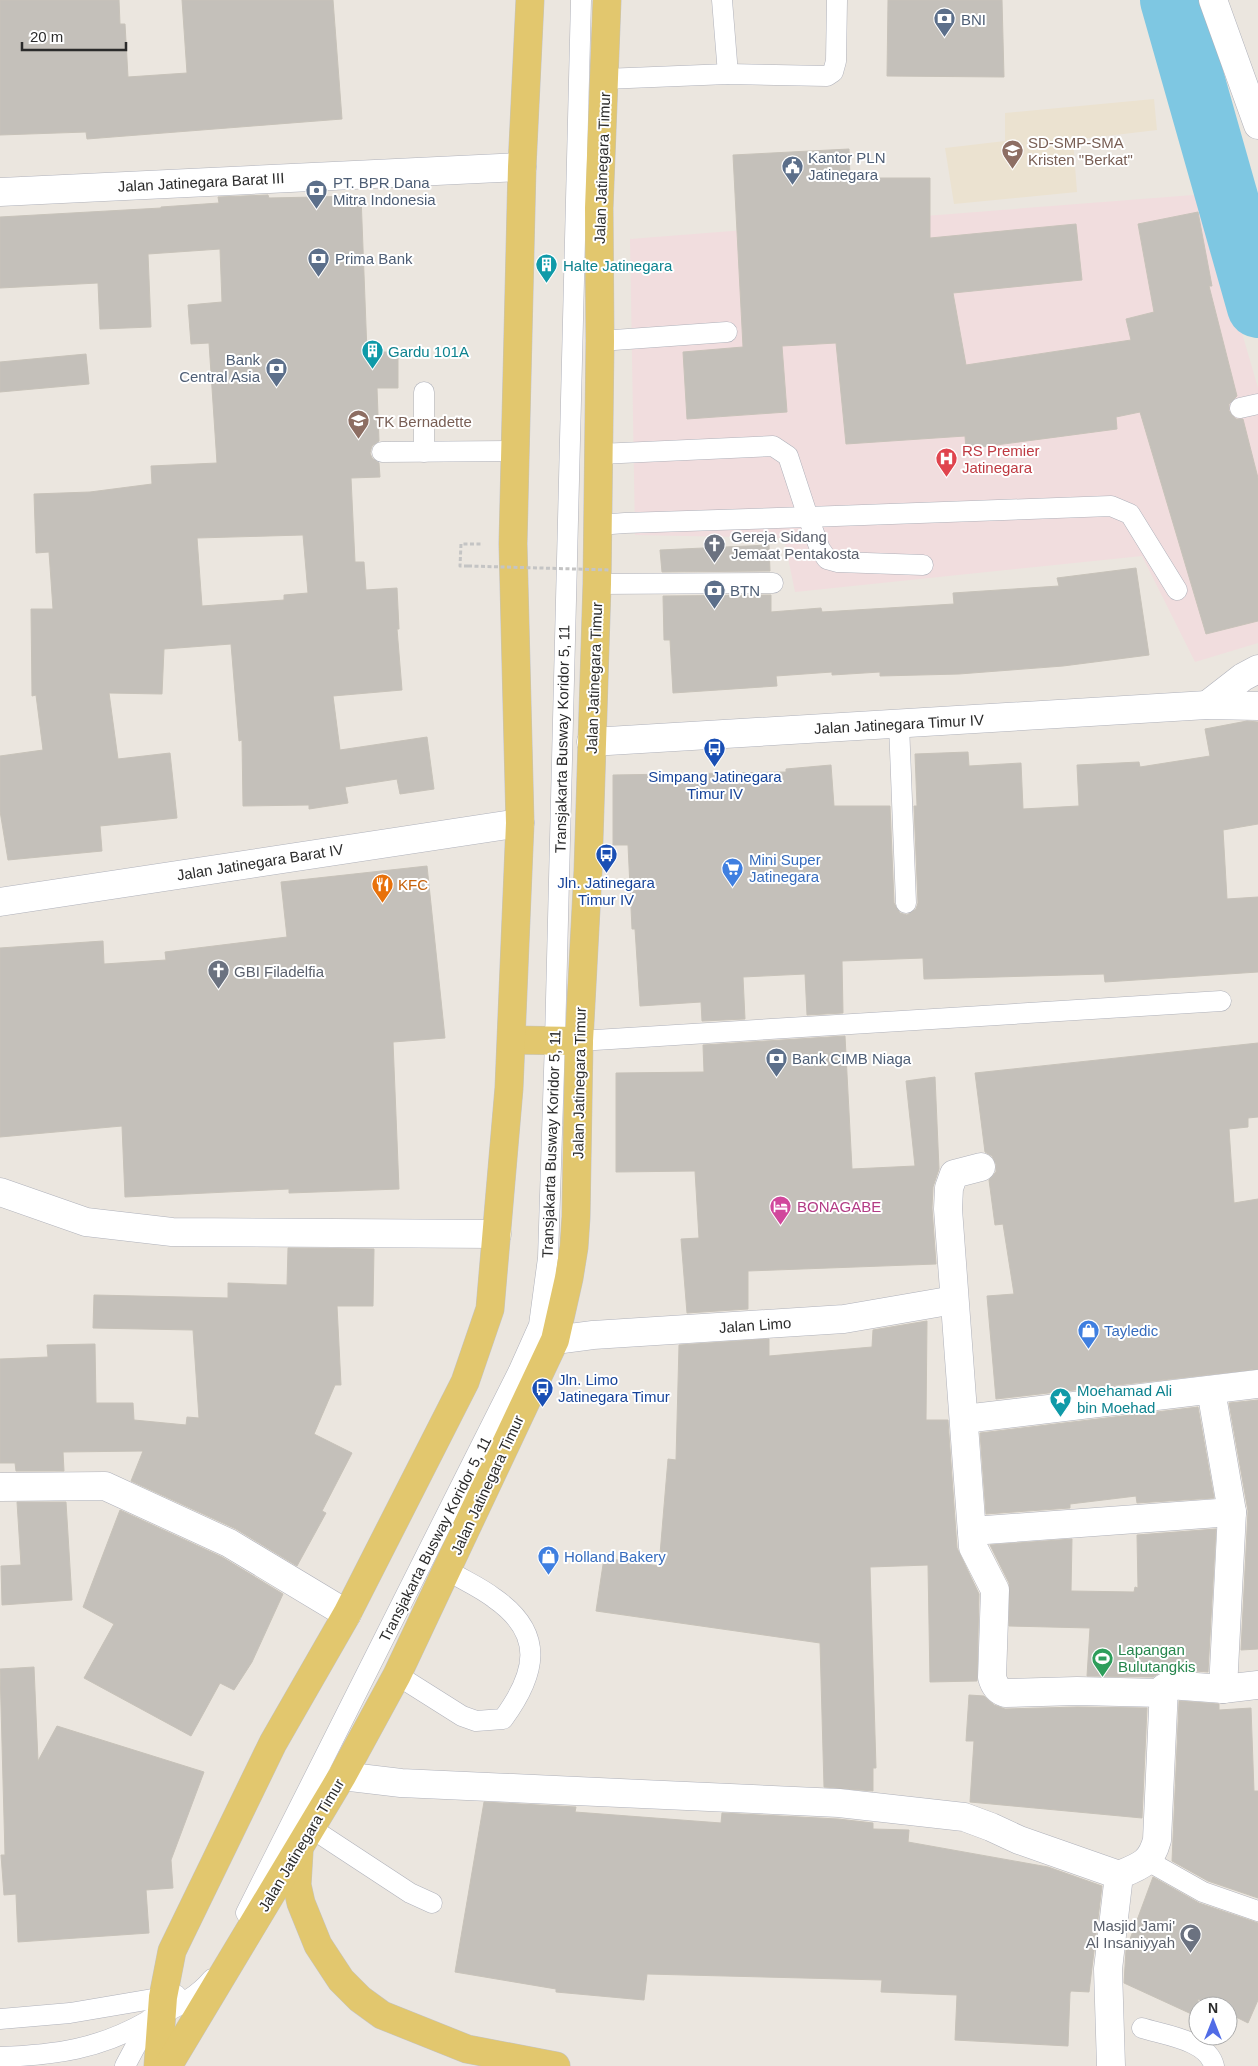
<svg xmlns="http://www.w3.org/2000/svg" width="1258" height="2066" font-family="Arial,sans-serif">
  <rect width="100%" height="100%" fill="#ebe6df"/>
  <path fill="#ebe2d0" d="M1154,99L1157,130L1073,140L1077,192L954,204L945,148L1005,141V113Z"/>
  <path fill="#f1ddde" d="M1206,194L1233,302L1258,388V643L1195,662L1142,556L795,592L784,538L635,535L630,239Z"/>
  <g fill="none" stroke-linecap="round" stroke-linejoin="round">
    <path stroke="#7ec7e2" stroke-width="62" d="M1171,0L1258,307"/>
  </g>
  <g fill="#c4c0ba" stroke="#c7c2b9" fill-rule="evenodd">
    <path d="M0,0H119L120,24H125L128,77L187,73L182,0H333L342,119L87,139L86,132L0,135Z"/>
    <path d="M888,0H1002L1004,77L887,76Z"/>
    <path d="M849,149L850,178H930V238L1076,224L1082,280L953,293L966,365L1131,340L1126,319L1154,312L1138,224L1198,212L1212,286H1209L1237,396L1229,404V411L1236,419H1243L1258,478V621L1206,634L1140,412L1116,417L1117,429L966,449L965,436L846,444L836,343L782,346L787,412L687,419L683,352L743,347L733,155Z"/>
    <path d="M268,195L269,198L361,196L367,352H398V388H377L379,441L372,446L370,453L372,458L379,463L380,477L351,478L355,562H364L366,590L397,588L399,629H397L402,690L333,696L340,750L427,737L434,789L400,794L397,779L345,787L348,803L309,809V805L243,806L242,740L239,741L231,644L164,649L162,694L109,693L118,759L170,753L177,818L100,826L102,851L8,860L0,811V756L43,750L36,695L32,696L31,609H53L49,552L36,553L34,494L90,492L152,484L151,466L217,463L209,343L191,344L188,305L222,302L220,249L148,254L151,327L100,329L98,283L0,288V217L161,208V207L219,203L218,197ZM303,535L308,593L284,595V600L202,606L197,538Z"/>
    <path d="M86,354L89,384L0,392V362Z"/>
    <path d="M769,545L770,571L662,572L660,550Z"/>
    <path d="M1136,568L1149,655L1063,666L959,674L880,676V672L832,675V672L776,676L777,686L673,693L670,640H664L663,596L771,595V612L821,608L822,612L954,604L953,593L1059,586L1057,578Z"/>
    <path d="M1247,721L1258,722V824L1223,830L1227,899L1258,897V972L1105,982L1104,974L924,979L923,958L842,961L843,1013L807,1015L805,974L743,977L745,1019L702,1021L701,1002L640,1006L635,929H632L628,845H613V775L786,772V769L831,765L834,806H890L894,903L900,913L907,915L916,909L918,903L914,806H917L915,754L968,752L969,766L1021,763L1023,809L1079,806L1077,765L1139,762L1140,767L1210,756L1205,729Z"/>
    <path d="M427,866L445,1038L393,1042L399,1189L289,1193V1189L125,1197L122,1126L0,1137V948L103,941L104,964L166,960L165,952L287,937L281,882Z"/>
    <path d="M845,1036L852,1169L915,1166L906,1081L935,1077L939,1169L933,1187L932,1208L936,1264L748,1271V1309L687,1313L681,1239L699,1238L695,1171L616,1172V1073L704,1072L703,1045Z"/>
    <path d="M1258,1043V1117L1248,1118V1127L1229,1129L1234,1203L1258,1199V1369L996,1399L987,1296L1014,1294L1003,1224L995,1225L989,1180L996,1172V1164L992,1156L985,1152L975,1073Z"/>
    <path d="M288,1248L374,1249L373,1306H337L341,1385H335L314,1434L352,1453L322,1511L326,1513L297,1566L236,1529L131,1481L143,1451L63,1452L64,1471H16L15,1463H0V1359L48,1357L47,1345L95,1344L96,1403H133L134,1420L186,1425L187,1417L199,1418L193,1330L93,1328L94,1295L228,1298V1283L287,1285Z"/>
    <path d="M927,1321L926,1420H948L957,1548L979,1594L977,1681L930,1682L928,1565L870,1567L876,1768H873V1791L824,1787L820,1643L596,1611L604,1558L659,1566L668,1459L676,1460L679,1345L769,1339V1356L872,1347L873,1330Z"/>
    <path d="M1258,1400V1649L1241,1650L1248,1511L1229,1403Z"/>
    <path d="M1198,1407L1214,1498L1137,1503L1136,1496L1070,1504V1508L986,1514L980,1433Z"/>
    <path d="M17,1502H66L72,1600L2,1605L1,1566L21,1565Z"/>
    <path d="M120,1510L222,1557L283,1594L252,1662L234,1690L220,1683L191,1736L84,1678L114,1624L83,1607Z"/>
    <path d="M1216,1529L1208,1672L1170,1669L1161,1672L1153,1677L1087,1676L1090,1628L1009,1626V1583L990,1545L1072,1539L1071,1591L1134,1592L1135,1587L1138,1588L1137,1535Z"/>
    <path d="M34,1667L38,1761L57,1726L204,1772L171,1860L173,1888L146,1890L149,1933L18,1942L16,1894L4,1895L1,1855H5L0,1669Z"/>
    <path d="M969,1695L984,1696L994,1705L1005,1709L1077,1707L1147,1708L1142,1818L970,1802L974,1741H966Z"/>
    <path d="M1179,1701L1219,1704V1710L1251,1708L1254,1791H1258V1898L1208,1881L1172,1861Z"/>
    <path d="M484,1802L576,1807L575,1812L721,1823L722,1813L838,1819L873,1823V1829L909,1830L908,1842L1048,1867L1102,1886L1089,1992L1071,1991L1070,1993L1068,2046L955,2040L957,1995L881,1992L882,1980L647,1974L644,2000L556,1992V1989L455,1972Z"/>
    <path d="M1153,1877L1199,1903L1258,1923V2000L1248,2023L1228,2013V2006H1213L1198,1999V2017L1124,1983L1126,1950Z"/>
  </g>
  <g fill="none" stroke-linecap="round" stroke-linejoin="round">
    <defs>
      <g id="lane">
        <path d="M722,0L728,74"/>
        <path d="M604,79L728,74L827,76L833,72L836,61L837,0"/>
        <path d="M600,341L727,332"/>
        <path d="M424,392V452"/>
        <path d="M1240,408L1258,404"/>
        <path d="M382,452L516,451"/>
        <path d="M599,454L773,446L788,456L808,517L1111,506L1130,514L1177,590"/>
        <path d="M598,525L625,523L808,517L820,549L827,559L838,562L923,565"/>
        <path d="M597,584L773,583"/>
        <path d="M899,724L906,903"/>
        <path d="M579,1041L1221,1001"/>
        <path d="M397,1675L462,1716L476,1721L503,1719C536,1674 546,1634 494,1598C480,1587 463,1580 447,1570"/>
        <path d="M311,1828L410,1893L432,1903"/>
        <path d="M1148,1861L1203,1892L1258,1911"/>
        <path d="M246,1913L518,1372L539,1325L548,1258L555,1040L581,0"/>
        <path d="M0,2019L70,2013L176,1995"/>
        <path d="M1142,2028C1164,2035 1208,2040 1214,2066"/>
        <path d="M0,2057C56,2055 99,2049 148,2021C171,2009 195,2000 212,1979"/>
        <path d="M125,2066L150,2019"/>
      </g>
      <g id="street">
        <path d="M981,1167L954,1174L949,1188L948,1209L973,1547L995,1590L992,1677C994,1685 997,1690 1005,1693L1077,1691L1162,1693"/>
        <path d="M0,1192L86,1222L172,1232L497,1234"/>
        <path d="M555,1340L593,1335L844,1319L954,1300"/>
        <path d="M1211,1390L1232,1512L1223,1689"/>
        <path d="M964,1419L1258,1384"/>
        <path d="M0,1487L105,1486L229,1543L347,1614"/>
        <path d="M972,1531L1232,1512"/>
        <path d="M342,1776L401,1783L839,1803L964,1817L991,1827L1019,1840L1119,1875C1141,1866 1151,1863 1157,1840L1164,1688L1169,1685L1223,1689L1258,1685"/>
        <path d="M1111,2066L1108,1969L1119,1875"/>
      </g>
      <g id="secondary">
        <path d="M1213,0L1258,125"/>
        <path d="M0,192L522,167"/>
        <path d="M1207,705L1243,677L1258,669"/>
        <path d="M591,742L1207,705L1258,706"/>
        <path d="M0,902L520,823"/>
      </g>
      <g id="primary">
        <path d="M512,1040L579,1041"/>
        <path d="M299,1852L297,1885L301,1903L318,1945L341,1980L360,1999L382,2015L467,2049L556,2066"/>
        <path d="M158,2066L163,1997L172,1951L273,1743L347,1614L465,1382L490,1309L509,1088L520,823L513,544L522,167L530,0"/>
        <path d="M168,2066L342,1776L397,1675L555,1340L569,1278L574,1247L576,1217L579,1041L588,871L597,584L600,341L599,208L607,0"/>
      </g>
    </defs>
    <use href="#lane" stroke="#afb1ba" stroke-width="21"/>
    <use href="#street" stroke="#afb1ba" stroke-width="29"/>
    <use href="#secondary" stroke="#afb1ba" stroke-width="29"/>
    <use href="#primary" stroke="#c4c4c4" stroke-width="29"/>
    <path stroke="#c4c4c4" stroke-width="3" stroke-dasharray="4 2.5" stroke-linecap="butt" d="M468,566H460L461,544H483"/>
    <use href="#lane" stroke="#fff" stroke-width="20"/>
    <use href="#street" stroke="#fff" stroke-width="28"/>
    <use href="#secondary" stroke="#fff" stroke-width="28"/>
    <use href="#primary" stroke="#e2c76e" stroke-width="28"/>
    <path stroke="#c4c4c4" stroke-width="3" stroke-dasharray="4 2.5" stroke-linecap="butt" d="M468,566L611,570"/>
  </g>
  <defs>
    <symbol id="bank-pin" viewBox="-11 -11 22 30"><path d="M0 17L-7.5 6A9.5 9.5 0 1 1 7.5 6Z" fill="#5c6f8a" stroke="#fff"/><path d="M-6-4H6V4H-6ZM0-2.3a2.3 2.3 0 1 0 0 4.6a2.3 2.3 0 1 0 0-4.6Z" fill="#fff"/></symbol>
    <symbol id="school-pin" viewBox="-11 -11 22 30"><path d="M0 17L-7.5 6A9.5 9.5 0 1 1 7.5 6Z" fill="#8d6e63" stroke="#fff"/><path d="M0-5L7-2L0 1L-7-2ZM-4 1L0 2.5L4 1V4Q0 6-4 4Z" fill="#fff"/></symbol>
    <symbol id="civic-pin" viewBox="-11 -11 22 30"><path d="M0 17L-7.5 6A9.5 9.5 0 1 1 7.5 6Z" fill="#5c6f8a" stroke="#fff"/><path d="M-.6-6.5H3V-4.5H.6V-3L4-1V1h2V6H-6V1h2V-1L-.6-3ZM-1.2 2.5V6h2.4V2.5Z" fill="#fff"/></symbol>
    <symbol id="building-pin" viewBox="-11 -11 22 30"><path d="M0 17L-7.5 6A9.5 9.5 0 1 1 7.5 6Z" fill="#0f9aa8" stroke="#fff"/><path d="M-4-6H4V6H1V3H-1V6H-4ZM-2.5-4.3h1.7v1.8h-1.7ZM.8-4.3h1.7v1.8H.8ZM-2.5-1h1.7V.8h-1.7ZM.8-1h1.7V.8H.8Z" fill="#fff"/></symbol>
    <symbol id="hospital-pin" viewBox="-11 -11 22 30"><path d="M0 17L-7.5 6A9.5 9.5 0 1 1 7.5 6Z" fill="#e0444e" stroke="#fff"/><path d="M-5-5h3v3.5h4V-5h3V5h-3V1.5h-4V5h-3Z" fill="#fff"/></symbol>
    <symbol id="church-pin" viewBox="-11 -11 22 30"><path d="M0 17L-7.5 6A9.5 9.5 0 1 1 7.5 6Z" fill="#6b7280" stroke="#fff"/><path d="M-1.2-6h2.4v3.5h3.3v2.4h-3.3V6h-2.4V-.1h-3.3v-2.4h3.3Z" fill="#fff"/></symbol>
    <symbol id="bus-pin" viewBox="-11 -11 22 30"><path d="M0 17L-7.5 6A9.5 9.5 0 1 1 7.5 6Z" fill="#1a4fb4" stroke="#fff"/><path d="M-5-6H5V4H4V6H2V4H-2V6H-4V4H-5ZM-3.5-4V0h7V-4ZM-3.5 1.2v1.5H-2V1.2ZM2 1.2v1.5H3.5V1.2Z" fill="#fff"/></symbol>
    <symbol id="supermarket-pin" viewBox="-11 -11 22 30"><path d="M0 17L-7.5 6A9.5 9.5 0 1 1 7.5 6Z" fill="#3f7fe0" stroke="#fff"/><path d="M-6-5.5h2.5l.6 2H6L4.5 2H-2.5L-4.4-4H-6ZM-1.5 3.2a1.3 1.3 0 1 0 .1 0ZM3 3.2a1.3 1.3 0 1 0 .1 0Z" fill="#fff"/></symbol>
    <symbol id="restaurant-pin" viewBox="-11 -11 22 30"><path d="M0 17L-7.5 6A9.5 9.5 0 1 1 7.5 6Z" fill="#e8710a" stroke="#fff"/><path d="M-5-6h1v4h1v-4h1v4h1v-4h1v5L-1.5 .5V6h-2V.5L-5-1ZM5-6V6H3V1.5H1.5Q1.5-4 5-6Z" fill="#fff"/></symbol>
    <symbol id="hotel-pin" viewBox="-11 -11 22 30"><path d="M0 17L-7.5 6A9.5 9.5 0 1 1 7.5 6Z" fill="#d1479c" stroke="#fff"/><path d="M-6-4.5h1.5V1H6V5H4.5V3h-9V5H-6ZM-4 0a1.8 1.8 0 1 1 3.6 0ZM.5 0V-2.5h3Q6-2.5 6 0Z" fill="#fff"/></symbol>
    <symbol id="shop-pin" viewBox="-11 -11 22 30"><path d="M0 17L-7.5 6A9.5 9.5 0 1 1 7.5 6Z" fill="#3f7fe0" stroke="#fff"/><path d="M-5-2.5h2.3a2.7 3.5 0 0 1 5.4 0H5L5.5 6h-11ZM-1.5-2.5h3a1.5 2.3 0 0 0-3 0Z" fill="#fff"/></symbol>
    <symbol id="sight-pin" viewBox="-11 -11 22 30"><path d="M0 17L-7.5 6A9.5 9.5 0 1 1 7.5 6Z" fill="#0f9aa8" stroke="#fff"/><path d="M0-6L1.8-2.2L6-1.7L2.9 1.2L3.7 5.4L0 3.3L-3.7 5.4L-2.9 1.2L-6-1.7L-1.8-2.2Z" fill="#fff"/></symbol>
    <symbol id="stadium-pin" viewBox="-11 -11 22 30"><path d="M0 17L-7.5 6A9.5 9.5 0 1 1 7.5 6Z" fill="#2e9e5b" stroke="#fff"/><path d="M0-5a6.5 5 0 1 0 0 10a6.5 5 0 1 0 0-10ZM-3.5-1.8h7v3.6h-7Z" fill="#fff"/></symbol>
    <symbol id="mosque-pin" viewBox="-11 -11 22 30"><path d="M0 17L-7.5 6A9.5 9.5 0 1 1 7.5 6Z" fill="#6b7280" stroke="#fff"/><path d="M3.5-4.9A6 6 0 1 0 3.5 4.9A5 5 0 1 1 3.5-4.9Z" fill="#fff"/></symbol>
  </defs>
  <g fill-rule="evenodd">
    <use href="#bank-pin" x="932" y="6" width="25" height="34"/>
    <use href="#school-pin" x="1000" y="138" width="25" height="34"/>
    <use href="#civic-pin" x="780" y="154" width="25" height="34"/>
    <use href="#bank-pin" x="304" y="178" width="25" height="34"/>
    <use href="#bank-pin" x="306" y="246" width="25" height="34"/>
    <use href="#building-pin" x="534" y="252" width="25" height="34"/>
    <use href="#building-pin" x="360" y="338" width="25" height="34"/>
    <use href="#bank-pin" x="264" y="356" width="25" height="34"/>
    <use href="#school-pin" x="346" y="408" width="25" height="34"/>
    <use href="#hospital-pin" x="934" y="446" width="25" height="34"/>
    <use href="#church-pin" x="702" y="532" width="25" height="34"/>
    <use href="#bank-pin" x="702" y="578" width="25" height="34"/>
    <use href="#bus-pin" x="702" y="736" width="25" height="34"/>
    <use href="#bus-pin" x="594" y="842" width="25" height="34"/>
    <use href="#supermarket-pin" x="720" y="856" width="25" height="34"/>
    <use href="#restaurant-pin" x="370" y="872" width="25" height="34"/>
    <use href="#church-pin" x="206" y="958" width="25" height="34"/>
    <use href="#bank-pin" x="764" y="1046" width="25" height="34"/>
    <use href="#hotel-pin" x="768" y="1194" width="25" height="34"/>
    <use href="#shop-pin" x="1076" y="1318" width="25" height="34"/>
    <use href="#bus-pin" x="530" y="1376" width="25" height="34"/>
    <use href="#sight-pin" x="1048" y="1386" width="25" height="34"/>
    <use href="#shop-pin" x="536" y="1544" width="25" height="34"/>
    <use href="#stadium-pin" x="1090" y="1646" width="25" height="34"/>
    <use href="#mosque-pin" x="1178" y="1922" width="25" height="34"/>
  </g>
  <g text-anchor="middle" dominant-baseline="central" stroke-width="4" stroke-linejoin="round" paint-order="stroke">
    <g font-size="15" fill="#4e5e75" stroke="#fff" text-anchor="start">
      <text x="961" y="19">BNI</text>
      <text x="808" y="157">Kantor PLN<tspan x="808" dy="17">Jatinegara</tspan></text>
      <text x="333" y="182">PT. BPR Dana<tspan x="333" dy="17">Mitra Indonesia</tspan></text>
      <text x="335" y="258">Prima Bank</text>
      <text x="260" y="359" text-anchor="end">Bank<tspan x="260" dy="17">Central Asia</tspan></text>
      <text x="730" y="590">BTN</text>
      <text x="792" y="1058">Bank CIMB Niaga</text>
    </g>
    <g font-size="15" fill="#785e54" stroke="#fff" text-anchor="start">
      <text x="1028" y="142">SD-SMP-SMA<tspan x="1028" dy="17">Kristen "Berkat"</tspan></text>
      <text x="375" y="421">TK Bernadette</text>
    </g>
    <g font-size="15" fill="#2b2b2b" stroke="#fff">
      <text transform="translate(602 168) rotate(-88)">Jalan Jatinegara Timur</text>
      <text transform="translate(201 182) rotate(-3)">Jalan Jatinegara Barat III</text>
      <text transform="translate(594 678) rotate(-88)">Jalan Jatinegara Timur</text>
      <text transform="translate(899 724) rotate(-3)">Jalan Jatinegara Timur IV</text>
      <text transform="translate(562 739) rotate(-89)">Transjakarta Busway Koridor 5, 11</text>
      <text transform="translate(260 862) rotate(-9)">Jalan Jatinegara Barat IV</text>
      <text transform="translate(579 1083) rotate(-89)">Jalan Jatinegara Timur</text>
      <text transform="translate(551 1144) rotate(-88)">Transjakarta Busway Koridor 5, 11</text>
      <text transform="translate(755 1325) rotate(-4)">Jalan Limo</text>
      <text transform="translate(487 1485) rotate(-65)">Jalan Jatinegara Timur</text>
      <text transform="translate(435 1539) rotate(-63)">Transjakarta Busway Koridor 5, 11</text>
      <text transform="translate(301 1845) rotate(-59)">Jalan Jatinegara Timur</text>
    </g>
    <g font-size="15" fill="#0d838f" stroke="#fff" text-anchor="start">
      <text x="563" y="265">Halte Jatinegara</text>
      <text x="388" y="351">Gardu 101A</text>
      <text x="1077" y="1390">Moehamad Ali<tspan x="1077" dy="17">bin Moehad</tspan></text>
    </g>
    <g font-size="15" fill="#be3a42" stroke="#fff" text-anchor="start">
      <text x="962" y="450">RS Premier<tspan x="962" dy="17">Jatinegara</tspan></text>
    </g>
    <g font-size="15" fill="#5b616d" stroke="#fff" text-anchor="start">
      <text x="731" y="536">Gereja Sidang<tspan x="731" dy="17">Jemaat Pentakosta</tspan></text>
      <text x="234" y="971">GBI Filadelfia</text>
      <text x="1175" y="1925" text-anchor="end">Masjid Jami'<tspan x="1175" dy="17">Al Insaniyyah</tspan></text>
    </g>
    <g font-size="15" fill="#164399" stroke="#fff">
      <text x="715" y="776">Simpang Jatinegara<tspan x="715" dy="17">Timur IV</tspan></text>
      <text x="606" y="882">Jln. Jatinegara<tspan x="606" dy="17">Timur IV</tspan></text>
      <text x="558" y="1379" text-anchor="start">Jln. Limo<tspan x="558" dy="17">Jatinegara Timur</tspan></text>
    </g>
    <g font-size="15" fill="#366cbe" stroke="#fff" text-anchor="start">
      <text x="749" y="859">Mini Super<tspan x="749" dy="17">Jatinegara</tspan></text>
      <text x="1104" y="1330">Tayledic</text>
      <text x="564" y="1556">Holland Bakery</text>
    </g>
    <g font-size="15" fill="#c56008" stroke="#fff" text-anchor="start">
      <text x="398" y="884">KFC</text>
    </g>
    <g font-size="15" fill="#b23c85" stroke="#fff" text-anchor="start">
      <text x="797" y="1206">BONAGABE</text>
    </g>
    <g font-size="15" fill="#27864d" stroke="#fff" text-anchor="start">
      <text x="1118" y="1649">Lapangan<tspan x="1118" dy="17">Bulutangkis</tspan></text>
    </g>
  </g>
  <g transform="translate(1213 2021)"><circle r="24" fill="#ffffff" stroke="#aaaaaa"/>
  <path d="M0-4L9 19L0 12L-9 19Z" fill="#516ce6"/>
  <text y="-8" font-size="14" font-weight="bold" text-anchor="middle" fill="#2b2b2b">N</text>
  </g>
  <path d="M22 42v8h104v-8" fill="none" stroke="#2b2b2b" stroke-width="2.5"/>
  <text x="30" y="42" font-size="15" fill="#2b2b2b" stroke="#ffffff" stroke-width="4" paint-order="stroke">20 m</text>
</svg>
